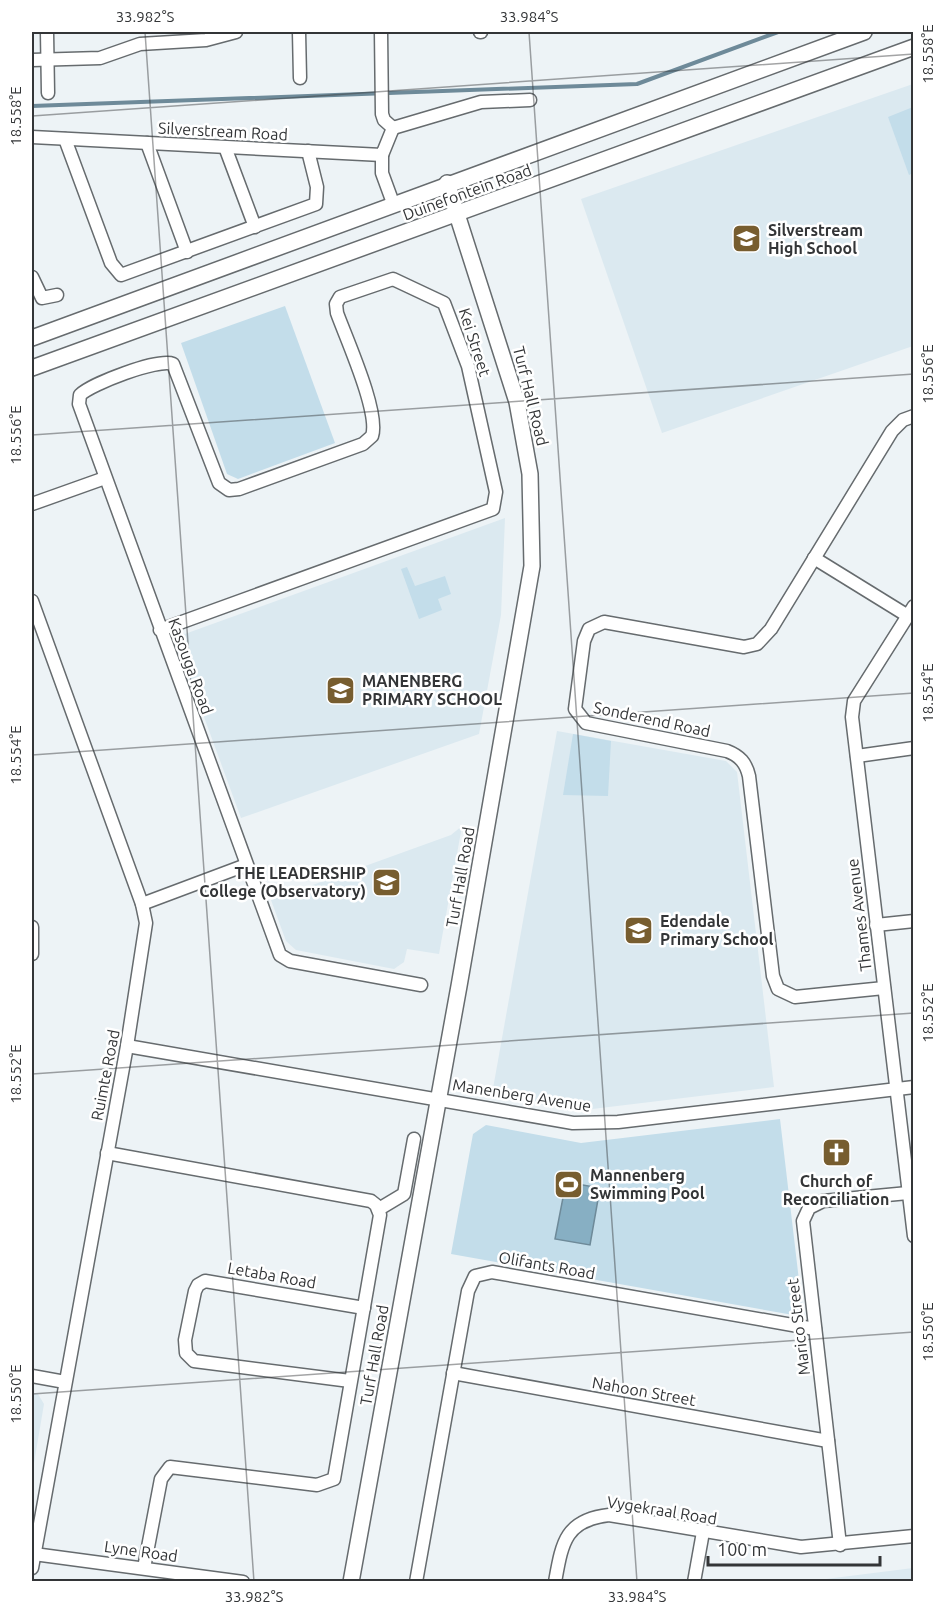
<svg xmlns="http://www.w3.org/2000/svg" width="945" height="1613" font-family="Ubuntu,sans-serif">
  <rect width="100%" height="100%" fill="#edf3f6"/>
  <g fill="#dbe9f0">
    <path d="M913,84V346L662,433L581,199Z"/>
    <path d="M505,518L501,615L479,734L241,818L178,646L182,635Z"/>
    <path d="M557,731L726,761L737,772L774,1087L584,1110L492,1094Z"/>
    <path d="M462,826L439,954L407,949L404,962L394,969L296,950L286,941L271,900L451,835Z"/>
    <path d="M32,1393L38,1394L44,1404L32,1475Z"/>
    <path d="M913,1568V1581H810Z"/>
  </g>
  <g fill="#c3ddea">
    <path d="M913,107V173L909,175L888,117Z"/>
    <path d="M285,306L335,443L238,479L227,474L181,343Z"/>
    <path d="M407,567L415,586L445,576L451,594L438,599L442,610L419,619L401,569Z"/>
    <path d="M573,734L611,741L608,796L563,795Z"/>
    <path d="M780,1119L802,1306L793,1315L451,1254L473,1134L486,1125L581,1143Z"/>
  </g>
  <path fill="#87afc3" stroke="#6e8a99" stroke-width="1.5" d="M566,1182L600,1188L590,1245L555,1239Z"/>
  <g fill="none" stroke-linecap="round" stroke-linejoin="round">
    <path stroke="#6e8a99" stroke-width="4" d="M32,106L637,84L778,32"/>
    <defs>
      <g id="minor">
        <path d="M47,32L48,93"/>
        <path d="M299,32L300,78"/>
        <path d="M381,32L382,114L384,120L393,128L481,102L530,100"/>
        <path d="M480,32H481"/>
        <path d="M32,60L100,58L140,44L206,40L236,32"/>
        <path d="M32,137L382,155L393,128"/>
        <path d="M65,139L111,263L121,275L316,204L317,187L308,151"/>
        <path d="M147,143L187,252"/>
        <path d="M225,147L255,227"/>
        <path d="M382,155V173L393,203"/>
        <path d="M32,277L42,298L57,295"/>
        <path d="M32,504L105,478"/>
        <path d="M814,558L908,616"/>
        <path d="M32,601L142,904L146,923L127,1046L32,1568"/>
        <path d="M914,606L854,701L852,717L914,1236"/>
        <path d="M160,630L493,509L496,492L468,366L444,303L393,279L340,297L336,304L337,313C346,338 380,413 372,436L363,444L239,489L229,490L219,483L173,364C158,358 91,384 80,395L79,404L280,955L290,961L421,985"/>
        <path d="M857,756L914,748"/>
        <path d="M142,904L246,865"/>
        <path d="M876,925L914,921"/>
        <path d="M32,927V954"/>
        <path d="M884,988L795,997L778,989L773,976L749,776C746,763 740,756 727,751L586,723L575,709L584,641L589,629L604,622L744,647L757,644L771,629L892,431L903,420L914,416"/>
        <path d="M127,1046L573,1123L618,1122L914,1087"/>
        <path d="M107,1153L371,1201L376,1205L380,1215L334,1479L317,1485L170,1467L161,1479L144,1568"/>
        <path d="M379,1209L404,1194L414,1139"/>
        <path d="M453,1373L828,1441"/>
        <path d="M32,1376L65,1382"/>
        <path d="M350,1381L194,1361L186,1353L185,1340L195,1291L198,1285L205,1281L364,1308"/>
        <path d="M840,1545L803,1221L809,1208L823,1201L908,1193"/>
        <path d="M34,1554L243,1582"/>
        <path d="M416,1582L468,1291L475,1276L492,1272L815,1329"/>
        <path d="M555,1582C562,1543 565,1520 609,1515L801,1547L914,1536"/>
        <path d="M694,1582L703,1532"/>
      </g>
      <g id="major">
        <path d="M32,338L864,32"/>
        <path d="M32,368L914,47"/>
        <path d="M351,1582L459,986L532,566L530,474L517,402L447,183"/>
      </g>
    </defs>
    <use href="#minor" stroke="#666b6e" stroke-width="15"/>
    <use href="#major" stroke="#666b6e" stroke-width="18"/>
    <use href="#minor" stroke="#fff" stroke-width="12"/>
    <use href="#major" stroke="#fff" stroke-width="15"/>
  </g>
  <path fill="none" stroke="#333537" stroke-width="1.5" stroke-opacity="0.45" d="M145,32L254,1582M529,32L637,1582M912,32L914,48M32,116L914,54M32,435L914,374M32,755L914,693M32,1074L914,1013M32,1394L914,1332"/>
  <defs>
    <symbol id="school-square" viewBox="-11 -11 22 22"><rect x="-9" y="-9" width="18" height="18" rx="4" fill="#775d2f" stroke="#fff"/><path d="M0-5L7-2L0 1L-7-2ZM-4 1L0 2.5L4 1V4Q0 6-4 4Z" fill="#fff"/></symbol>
    <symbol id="church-square" viewBox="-11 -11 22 22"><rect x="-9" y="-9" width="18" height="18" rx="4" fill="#775d2f" stroke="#fff"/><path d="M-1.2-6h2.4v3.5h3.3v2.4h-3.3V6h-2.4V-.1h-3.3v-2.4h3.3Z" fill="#fff"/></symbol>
    <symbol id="stadium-square" viewBox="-11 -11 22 22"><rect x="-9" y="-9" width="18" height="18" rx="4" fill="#775d2f" stroke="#fff"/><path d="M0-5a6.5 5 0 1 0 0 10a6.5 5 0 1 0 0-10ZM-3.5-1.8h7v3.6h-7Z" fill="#fff"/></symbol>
  </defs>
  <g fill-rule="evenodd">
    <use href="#school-square" x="730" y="222" width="33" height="33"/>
    <use href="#school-square" x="324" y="674" width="33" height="33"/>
    <use href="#school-square" x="370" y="866" width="33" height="33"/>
    <use href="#school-square" x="622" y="914" width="33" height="33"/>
    <use href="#church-square" x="820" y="1136" width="33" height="33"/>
    <use href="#stadium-square" x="552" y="1168" width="33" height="33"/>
  </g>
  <g text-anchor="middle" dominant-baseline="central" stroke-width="5" stroke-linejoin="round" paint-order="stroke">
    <g font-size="16" fill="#333537" stroke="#fff">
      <text transform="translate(223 131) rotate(3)">Silverstream Road</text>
      <text transform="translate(467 192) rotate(-20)">Duinefontein Road</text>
      <text transform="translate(475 342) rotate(72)">Kei Street</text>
      <text transform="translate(531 396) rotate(76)">Turf Hall Road</text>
      <text transform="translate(191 666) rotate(70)">Kasouga Road</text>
      <text transform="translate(652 719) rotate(12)">Sonderend Road</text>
      <text transform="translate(460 877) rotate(-80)">Turf Hall Road</text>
      <text transform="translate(859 915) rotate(-97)">Thames Avenue</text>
      <text transform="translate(105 1075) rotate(-79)">Ruimte Road</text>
      <text transform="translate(522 1095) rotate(9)">Manenberg Avenue</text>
      <text transform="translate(547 1265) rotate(10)">Olifants Road</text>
      <text transform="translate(272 1275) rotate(10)">Letaba Road</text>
      <text transform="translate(798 1327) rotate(-97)">Marico Street</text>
      <text transform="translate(374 1355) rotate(-80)">Turf Hall Road</text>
      <text transform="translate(644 1391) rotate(10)">Nahoon Street</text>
      <text transform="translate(662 1510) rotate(9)">Vygekraal Road</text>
      <text transform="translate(141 1551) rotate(8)">Lyne Road</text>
    </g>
    <g font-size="16" font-weight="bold" fill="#333537" stroke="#fff" text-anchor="start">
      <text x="768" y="230">Silverstream<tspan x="768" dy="18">High School</tspan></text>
      <text x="362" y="681">MANENBERG<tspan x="362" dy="18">PRIMARY SCHOOL</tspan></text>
      <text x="366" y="873" text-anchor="end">THE LEADERSHIP<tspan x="366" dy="18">College (Observatory)</tspan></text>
      <text x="660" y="921">Edendale<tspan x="660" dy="18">Primary School</tspan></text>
      <text x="590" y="1175">Mannenberg<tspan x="590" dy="18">Swimming Pool</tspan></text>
      <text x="836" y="1181" text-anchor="middle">Church of<tspan x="836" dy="18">Reconciliation</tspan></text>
    </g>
  </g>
  <rect width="945" height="1613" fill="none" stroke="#ffffff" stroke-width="66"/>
  <path d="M708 1556v9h172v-9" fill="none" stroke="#333537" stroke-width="3"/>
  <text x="717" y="1556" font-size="18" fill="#333537" stroke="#ffffff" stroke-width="4.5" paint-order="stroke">100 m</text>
  <rect x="33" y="33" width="879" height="1547" fill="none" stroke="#333537" stroke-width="2"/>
  <g font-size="15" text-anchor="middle" fill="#333537">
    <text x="145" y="22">33.982°S</text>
    <text x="529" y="22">33.984°S</text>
    <text transform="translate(928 54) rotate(-90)" y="5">18.558°E</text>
    <text transform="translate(16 116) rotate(-90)" y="5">18.558°E</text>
    <text transform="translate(928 374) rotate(-90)" y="5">18.556°E</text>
    <text transform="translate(16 435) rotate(-90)" y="5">18.556°E</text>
    <text transform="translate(928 693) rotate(-90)" y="5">18.554°E</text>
    <text transform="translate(16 755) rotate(-90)" y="5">18.554°E</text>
    <text transform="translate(928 1013) rotate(-90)" y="5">18.552°E</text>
    <text transform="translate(16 1074) rotate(-90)" y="5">18.552°E</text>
    <text transform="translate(928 1332) rotate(-90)" y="5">18.550°E</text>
    <text transform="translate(16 1394) rotate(-90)" y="5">18.550°E</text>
    <text x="254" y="1602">33.982°S</text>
    <text x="637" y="1602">33.984°S</text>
  </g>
</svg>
